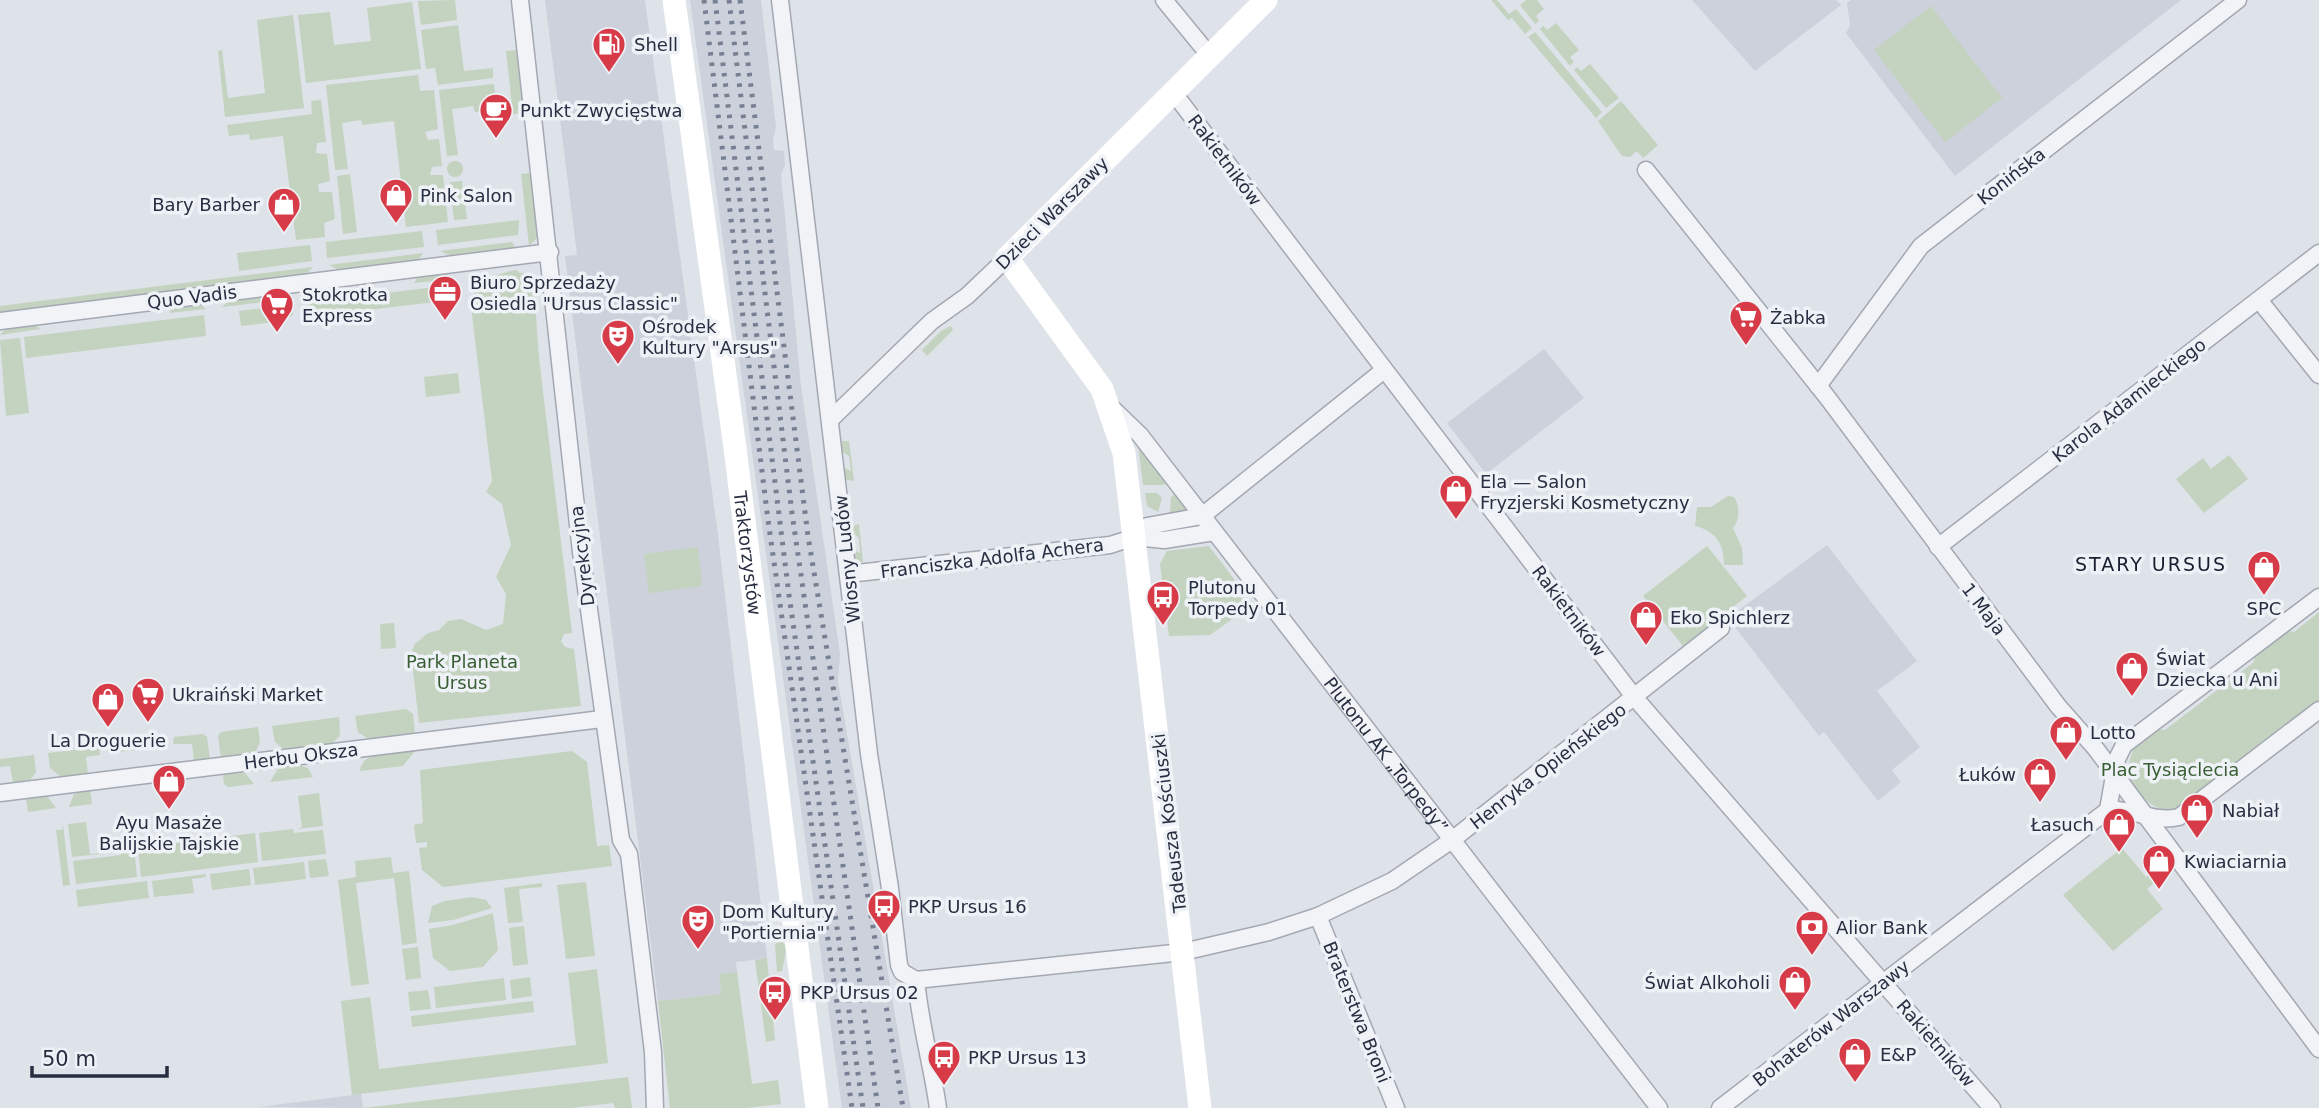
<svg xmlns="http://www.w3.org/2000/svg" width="2319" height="1108" font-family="'DejaVu Sans',sans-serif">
  <rect width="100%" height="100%" fill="#dee2e9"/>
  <g fill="#ccd1db">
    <path d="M545,0H645L718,535L767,958L736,962L737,972L720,974L721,994L658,1001L565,256L577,255Z"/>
    <path d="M690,0H761L776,127L773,140L774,150L784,151L785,165L781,175L801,386L840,654L838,681L911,1108H842Z"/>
    <path d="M1692,0H1836L1841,5L1755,71Z"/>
    <path d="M1851,0H2181L1955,176L1846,33L1850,25L1847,3Z"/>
    <path d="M1544,349L1584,398L1486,474L1447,423Z"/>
    <path d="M1827,545L1917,661L1877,691L1920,747L1892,770L1901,782L1878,801L1824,732L1819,736L1728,618Z"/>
    <path d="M361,1094L363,1108L259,1107Z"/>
  </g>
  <g fill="#c3d3bf">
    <path d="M455,0L457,20L421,25L418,1Z"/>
    <path d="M1491,0H1497L1509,14L1516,9L1532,28L1525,34L1512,18L1508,20Z"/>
    <path d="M1526,0H1537L1544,9L1536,16L1539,21L1535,24L1520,5Z"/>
    <path d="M412,2L421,69L306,83L298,15L330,12L334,45L371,41L367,8Z"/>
    <path d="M1931,6L2002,98L1945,142L1874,50Z"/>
    <path d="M293,15L304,108L225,117L218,51L222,50L228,98L265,93L257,20Z"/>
    <path d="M1556,23L1579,50L1570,57L1574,62L1570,66L1540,29L1543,26L1547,30Z"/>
    <path d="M458,25L464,71L493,68V78L438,85L435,68L426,69L421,30Z"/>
    <path d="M1535,32L1602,112L1596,118L1528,37Z"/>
    <path d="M516,50L524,113L513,114L506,51Z"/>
    <path d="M1590,64L1619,98L1606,108L1574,70L1577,67L1581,71Z"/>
    <path d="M418,75L420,91L434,90L438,129L425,132L428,140L439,139L442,166L432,167L430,175H443L448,222L406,227L394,121L362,125L361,120L342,123L348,169L335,170L326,85Z"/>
    <path d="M494,84L497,110L475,112L473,106L452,109L458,155L447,156L439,90Z"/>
    <path d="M321,100L326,142L317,143L316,153L327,154L330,181L318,184L319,192H332L335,219L324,223L325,237L296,240L283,136L250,140L249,134L229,136L227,125L312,114L311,101Z"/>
    <path d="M1621,101L1658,145L1643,158L1637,151L1630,157L1622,156L1598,121Z"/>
    <circle cx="455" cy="169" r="8"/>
    <path d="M531,173L539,236L529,246L521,174Z"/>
    <path d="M350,174L357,232L343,234L337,176Z"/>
    <path d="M462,181L467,219L454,220L450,182Z"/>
    <path d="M519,220L518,235L438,245L436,230Z"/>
    <path d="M422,231L424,247L327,258L326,242Z"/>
    <path d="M512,242L516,249L453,257L440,251Z"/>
    <path d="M310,245L312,261L239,271L237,253Z"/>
    <path d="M423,253L418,261L341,271L329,265Z"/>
    <path d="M313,267L305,275L0,313V306Z"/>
    <path d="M517,270L519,273H533L539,358L572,633L564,634L561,641L565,647L574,649L581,706L419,723L411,653L415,644L428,633L439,630L448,621L461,619L486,630L503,624L506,594L496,577L511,545L502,504L486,492L492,481L471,306L475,305L473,283C490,280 500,272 517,270Z"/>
    <path d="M444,272L455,279L414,283L419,275Z"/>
    <path d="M341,285L347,292L307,297L315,289Z"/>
    <path d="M450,285L452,300L325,315L309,313L307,303Z"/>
    <path d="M277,293L289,299L222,307L229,300Z"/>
    <path d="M199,303L206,309L169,313L174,306Z"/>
    <path d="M292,305L293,315L281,321L241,326L239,311Z"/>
    <path d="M204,315L206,336L26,358L24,337Z"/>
    <path d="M34,323L40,329L0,335L7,327Z"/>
    <path d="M951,326L953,330L927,356L922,350L941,331Z"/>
    <path d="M20,338L29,413L6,416L0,340Z"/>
    <path d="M458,373L460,393L426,397L424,377Z"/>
    <path d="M841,441H849L854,481L842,479L840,466L851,471L849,456L839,450Z"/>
    <path d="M1138,445L1167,482L1164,485H1143Z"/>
    <path d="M2229,455L2248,479L2204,513L2176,479L2203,458L2211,469Z"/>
    <path d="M1145,493H1157L1162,498L1158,512L1147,506Z"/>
    <path d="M1176,493L1186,506L1184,514L1170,513L1171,497Z"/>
    <path d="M1728,496L1734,497C1740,506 1740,520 1733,528L1742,548L1743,565H1724C1724,544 1716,531 1695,526L1697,507H1711Z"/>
    <path d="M859,524L863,562H860L852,555L850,548L860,553L859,538L847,528Z"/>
    <path d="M1209,546L1253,604L1210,635L1169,636L1160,564L1167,551Z"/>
    <path d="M1707,546L1747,596L1683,646L1643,596Z"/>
    <path d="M698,547L702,586L649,593L644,554Z"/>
    <path d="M2319,612V703L2180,808C2154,817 2134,792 2127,769L2134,747L2155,729L2165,730L2254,662L2255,652L2284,630L2294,632Z"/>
    <path d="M394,623L396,648L381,649L380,624Z"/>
    <path d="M406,709L413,714L415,734L370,740L358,732L355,716Z"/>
    <path d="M339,717L340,736L330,745L285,750L275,742L272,726Z"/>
    <path d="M258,727L260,742L256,751L221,758L218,736L221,732Z"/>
    <path d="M203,734L207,737L210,759L194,761L192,744H173L174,737Z"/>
    <path d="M166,739L167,747L107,753V746Z"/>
    <path d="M99,747L100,755L86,757L88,774L61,777L50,768L48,753Z"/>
    <path d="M415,751L403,766L360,771C362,749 398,753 415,751Z"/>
    <path d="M572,751L587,762L597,846L609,845L612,866L443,887L422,870L419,848L427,847V842L416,843L414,825L423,823L420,770Z"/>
    <path d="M34,755L36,772L30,780L13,783L10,766L0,767V759Z"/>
    <path d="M298,765L308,768L313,777L270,782L278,769Z"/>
    <path d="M245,773L254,784L228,787L224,784L223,774Z"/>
    <path d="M90,790L92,804L69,807L74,794Z"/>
    <path d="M319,793L323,826L298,829L302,827L298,796Z"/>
    <path d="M47,796L56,808L28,812L26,798Z"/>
    <path d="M86,822L90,854L118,852L72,857L68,824Z"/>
    <path d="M63,825L70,885L63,886L56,830H62Z"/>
    <path d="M293,829L294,833L323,830L326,854L262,861L259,833Z"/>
    <path d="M255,833L258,862L141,877L138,848Z"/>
    <path d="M134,848L137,877L76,884L73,861L121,855V850Z"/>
    <path d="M2122,848L2146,877L2153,872L2159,879L2147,889L2163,909L2113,951L2063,895Z"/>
    <path d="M391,857L393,873L409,871L417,943L402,945L394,878L356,883L369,984L351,986L338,880L356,877L355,861Z"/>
    <path d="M326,859L329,876L310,878L308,861Z"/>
    <path d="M304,862L306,879L255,885L253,868Z"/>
    <path d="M249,869L251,885L212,890L210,874Z"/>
    <path d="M206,874V877L192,879L194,893L154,897L152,881Z"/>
    <path d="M147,881L149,898L78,907L76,890Z"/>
    <path d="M586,882L595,956L566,959L557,885Z"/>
    <path d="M542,883V887L519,889L523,922L508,923L504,888Z"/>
    <path d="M472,897L486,900L492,908L453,920L428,923L432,906L445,901Z"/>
    <path d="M493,913L498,950L483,967L450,971L433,958L429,929L453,925Z"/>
    <path d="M524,926L528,964L513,966L509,928Z"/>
    <path d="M783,938L786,951L782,971L777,972L775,944Z"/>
    <path d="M418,947L421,978L406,980L402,949Z"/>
    <path d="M767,958L775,1040L766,1042L755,960Z"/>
    <path d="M597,969L608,1063L352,1095L341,1001L370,997L379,1069L576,1045L568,973Z"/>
    <path d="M737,972L752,1084L778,1080L781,1104L746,1108H670L658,1001L721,994L719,974Z"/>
    <path d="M530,977L532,996L512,999L510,980Z"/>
    <path d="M504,978L506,1000L436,1008L434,987Z"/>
    <path d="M428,990L431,1009L410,1011L408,992Z"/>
    <path d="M533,1001L534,1012L412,1027L411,1016Z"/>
    <path d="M628,1077L632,1108H615L613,1103L571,1108H363Z"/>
  </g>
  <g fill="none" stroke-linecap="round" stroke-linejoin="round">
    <defs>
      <g id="street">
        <path d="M520,0L581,552L621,840L629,854L653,1052L655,1108"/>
        <path d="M780,0L869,754L890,888L899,965L902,972L916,980"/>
        <path d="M1164,0L1210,56"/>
        <path d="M1173,92L1635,698L1992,1108"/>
        <path d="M1646,170L1827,397L2058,706L2096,749L2319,1049"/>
        <path d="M2259,300L2319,375"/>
        <path d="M0,321L550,252"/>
        <path d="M1818,386L1921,246L2238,0"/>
        <path id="s1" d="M1111,407L1140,435L1659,1108"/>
        <path d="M832,418L932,321L967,296L1007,258"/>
        <path d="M1135,537L1164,540L1214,532"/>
        <path d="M1938,547L2319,253"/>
        <path d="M848,574L1110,545L1135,537L1147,526L1202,516L1384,370"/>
        <path d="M0,793L602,719"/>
        <path d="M2108,810C2134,808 2153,823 2179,817L2319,710"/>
        <path d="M1318,916L1396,1108"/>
        <path d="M916,980L1183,952L1269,932L1318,916L1392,881L1452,840L1721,628"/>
        <path d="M916,980C920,1024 932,1065 938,1108"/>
        <path d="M1720,1108L2108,810L2117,759L2124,745L2319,597"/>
      </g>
    </defs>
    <use href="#street" stroke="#a3a8b3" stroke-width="19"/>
    <use href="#street" stroke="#f1f3f7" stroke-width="16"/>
    <g stroke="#fff" stroke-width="23">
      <path id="s2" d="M674,0L735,448L817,1108"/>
      <path d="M1200,1108L1124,453L1102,389L1007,258L1266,0"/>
    </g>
    <g stroke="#778093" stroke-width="5" stroke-dasharray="3.5 7" stroke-linecap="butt">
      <path d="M704,0L768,520L852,1108"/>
      <path d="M715,0L789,595L863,1108"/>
      <path d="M729,0L792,513L878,1108"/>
      <path d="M740,0L808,536L903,1108"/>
    </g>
  </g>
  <defs>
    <symbol id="fuel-pin" viewBox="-11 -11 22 30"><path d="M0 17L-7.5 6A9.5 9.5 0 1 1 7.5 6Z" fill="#d63b47" stroke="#eef1f6"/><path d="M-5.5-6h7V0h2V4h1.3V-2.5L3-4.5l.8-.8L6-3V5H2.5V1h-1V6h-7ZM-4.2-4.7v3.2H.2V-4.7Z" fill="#fff"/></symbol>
    <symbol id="cafe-pin" viewBox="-11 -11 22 30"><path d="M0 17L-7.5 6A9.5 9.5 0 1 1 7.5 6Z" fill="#d63b47" stroke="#eef1f6"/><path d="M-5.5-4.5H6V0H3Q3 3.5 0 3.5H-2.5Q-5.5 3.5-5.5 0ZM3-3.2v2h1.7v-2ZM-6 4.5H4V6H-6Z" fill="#fff"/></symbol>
    <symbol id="shop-pin" viewBox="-11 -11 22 30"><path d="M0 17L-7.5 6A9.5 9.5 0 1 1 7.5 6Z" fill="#d63b47" stroke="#eef1f6"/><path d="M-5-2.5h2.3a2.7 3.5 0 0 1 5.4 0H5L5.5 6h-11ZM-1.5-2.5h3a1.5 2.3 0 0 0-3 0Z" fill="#fff"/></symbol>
    <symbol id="office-pin" viewBox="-11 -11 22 30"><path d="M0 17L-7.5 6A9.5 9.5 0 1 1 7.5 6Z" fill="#d63b47" stroke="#eef1f6"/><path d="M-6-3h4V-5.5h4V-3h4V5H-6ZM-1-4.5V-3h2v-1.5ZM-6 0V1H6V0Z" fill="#fff"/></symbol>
    <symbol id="supermarket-pin" viewBox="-11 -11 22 30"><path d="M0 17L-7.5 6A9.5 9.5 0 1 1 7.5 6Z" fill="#d63b47" stroke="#eef1f6"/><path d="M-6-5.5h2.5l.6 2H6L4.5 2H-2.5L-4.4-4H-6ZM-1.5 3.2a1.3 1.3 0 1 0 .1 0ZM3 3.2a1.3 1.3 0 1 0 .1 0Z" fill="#fff"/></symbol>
    <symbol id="theatre-pin" viewBox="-11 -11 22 30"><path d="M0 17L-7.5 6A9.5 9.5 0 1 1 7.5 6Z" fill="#d63b47" stroke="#eef1f6"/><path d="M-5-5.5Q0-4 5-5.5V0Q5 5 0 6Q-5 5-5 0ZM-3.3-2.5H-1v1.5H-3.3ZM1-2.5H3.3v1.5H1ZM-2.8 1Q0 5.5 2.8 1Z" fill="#fff"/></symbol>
    <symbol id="bus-pin" viewBox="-11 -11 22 30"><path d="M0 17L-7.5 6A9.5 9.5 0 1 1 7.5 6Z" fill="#d63b47" stroke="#eef1f6"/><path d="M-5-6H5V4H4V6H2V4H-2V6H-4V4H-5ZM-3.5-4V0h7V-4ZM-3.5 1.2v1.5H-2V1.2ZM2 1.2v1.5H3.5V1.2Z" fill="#fff"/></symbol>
    <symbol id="bank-pin" viewBox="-11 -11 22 30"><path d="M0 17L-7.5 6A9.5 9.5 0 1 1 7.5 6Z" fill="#d63b47" stroke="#eef1f6"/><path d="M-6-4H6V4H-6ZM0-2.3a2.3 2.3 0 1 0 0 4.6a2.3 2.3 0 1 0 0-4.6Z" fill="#fff"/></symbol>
  </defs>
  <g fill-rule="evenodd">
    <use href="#fuel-pin" x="590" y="25" width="38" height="52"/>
    <use href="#cafe-pin" x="477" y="91" width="38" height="52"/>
    <use href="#shop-pin" x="377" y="176" width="38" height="52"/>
    <use href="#shop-pin" x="265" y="185" width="38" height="52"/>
    <use href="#office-pin" x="426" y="273" width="38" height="52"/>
    <use href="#supermarket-pin" x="258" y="285" width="38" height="52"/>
    <use href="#supermarket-pin" x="1727" y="298" width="38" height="52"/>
    <use href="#theatre-pin" x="599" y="317" width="38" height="52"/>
    <use href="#shop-pin" x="1437" y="472" width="38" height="52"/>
    <use href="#shop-pin" x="2245" y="548" width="38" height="52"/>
    <use href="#bus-pin" x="1144" y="578" width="38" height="52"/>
    <use href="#shop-pin" x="1627" y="598" width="38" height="52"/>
    <use href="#shop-pin" x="2113" y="649" width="38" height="52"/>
    <use href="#supermarket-pin" x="129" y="675" width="38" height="52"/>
    <use href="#shop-pin" x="89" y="680" width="38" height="52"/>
    <use href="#shop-pin" x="2047" y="713" width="38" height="52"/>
    <use href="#shop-pin" x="2021" y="755" width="38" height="52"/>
    <use href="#shop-pin" x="150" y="762" width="38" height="52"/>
    <use href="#shop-pin" x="2178" y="791" width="38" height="52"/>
    <use href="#shop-pin" x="2100" y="805" width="38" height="52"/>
    <use href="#shop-pin" x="2140" y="842" width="38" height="52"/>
    <use href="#bus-pin" x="865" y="887" width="38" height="52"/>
    <use href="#theatre-pin" x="679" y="902" width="38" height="52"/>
    <use href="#bank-pin" x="1793" y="908" width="38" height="52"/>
    <use href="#shop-pin" x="1776" y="963" width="38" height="52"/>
    <use href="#bus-pin" x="756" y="973" width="38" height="52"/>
    <use href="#shop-pin" x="1836" y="1035" width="38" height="52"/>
    <use href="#bus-pin" x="925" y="1038" width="38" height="52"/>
  </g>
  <g text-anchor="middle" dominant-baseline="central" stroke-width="7" stroke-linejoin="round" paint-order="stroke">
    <g font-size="18" fill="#272e41" stroke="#eef1f6" text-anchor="start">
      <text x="634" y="44">Shell</text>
      <text x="520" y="110">Punkt Zwycięstwa</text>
      <text x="420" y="195">Pink Salon</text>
      <text x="260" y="204" text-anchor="end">Bary Barber</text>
      <text x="470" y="282">Biuro Sprzedaży<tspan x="470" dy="21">Osiedla "Ursus Classic"</tspan></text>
      <text x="302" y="294">Stokrotka<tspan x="302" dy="21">Express</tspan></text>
      <text x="1770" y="317">Żabka</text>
      <text x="642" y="326">Ośrodek<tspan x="642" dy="21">Kultury "Arsus"</tspan></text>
      <text x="1480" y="481">Ela — Salon<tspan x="1480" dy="21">Fryzjerski Kosmetyczny</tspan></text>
      <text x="1188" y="587">Plutonu<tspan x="1188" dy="21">Torpedy 01</tspan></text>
      <text x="2264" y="608" text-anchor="middle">SPC</text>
      <text x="1670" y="617">Eko Spichlerz</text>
      <text x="2156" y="658">Świat<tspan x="2156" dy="21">Dziecka u Ani</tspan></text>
      <text x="172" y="694">Ukraiński Market</text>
      <text x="2090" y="732">Lotto</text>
      <text x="108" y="740" text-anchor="middle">La Droguerie</text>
      <text x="2016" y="774" text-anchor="end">Łuków</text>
      <text x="2222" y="810">Nabiał</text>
      <text x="169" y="822" text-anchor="middle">Ayu Masaże<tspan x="169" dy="21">Balijskie Tajskie</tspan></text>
      <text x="2094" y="824" text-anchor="end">Łasuch</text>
      <text x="2184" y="861">Kwiaciarnia</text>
      <text x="908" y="906">PKP Ursus 16</text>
      <text x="722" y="911">Dom Kultury<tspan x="722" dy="21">"Portiernia"</tspan></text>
      <text x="1836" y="927">Alior Bank</text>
      <text x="1770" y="982" text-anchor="end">Świat Alkoholi</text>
      <text x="800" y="992">PKP Ursus 02</text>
      <text x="1880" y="1054">E&amp;P</text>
      <text x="968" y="1057">PKP Ursus 13</text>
    </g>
    <g font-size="18" fill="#272e41" stroke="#eef1f6">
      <text transform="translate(1225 160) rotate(53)">Rakietników</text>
      <text transform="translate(2011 176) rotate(-38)">Konińska</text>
      <text transform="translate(1052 213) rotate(-45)">Dzieci Warszawy</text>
      <text transform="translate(192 297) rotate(-7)">Quo Vadis</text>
      <text transform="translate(2129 400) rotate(-38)">Karola Adamieckiego</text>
      <text stroke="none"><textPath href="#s2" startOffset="558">Traktorzystów</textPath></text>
      <text transform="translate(582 556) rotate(-97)">Dyrekcyjna</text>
      <text transform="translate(992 558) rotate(-7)">Franciszka Adolfa Achera</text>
      <text transform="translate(847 559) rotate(-96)">Wiosny Ludów</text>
      <text transform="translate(1984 609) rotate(53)">1 Maja</text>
      <text transform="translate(1569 611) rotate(53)">Rakietników</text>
      <text transform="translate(301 756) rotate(-7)">Herbu Oksza</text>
      <text stroke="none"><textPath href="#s1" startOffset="444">Plutonu AK „Torpedy”</textPath></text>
      <text transform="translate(1548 766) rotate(-38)">Henryka Opieńskiego</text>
      <text transform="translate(1169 823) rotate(-97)">Tadeusza Kościuszki</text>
      <text transform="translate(1357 1012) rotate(68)">Braterstwa Broni</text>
      <text transform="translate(1831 1023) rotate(-38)">Bohaterów Warszawy</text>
      <text transform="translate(1936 1043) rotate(49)">Rakietników</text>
    </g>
    <g font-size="18" fill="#385d33" stroke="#eef1f6">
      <text x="462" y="661">Park Planeta<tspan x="462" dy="21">Ursus</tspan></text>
      <text x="2170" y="769">Plac Tysiąclecia</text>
    </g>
    <g font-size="19" letter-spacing="2" fill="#191f31" stroke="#eef1f6">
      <text x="2151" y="564">STARY URSUS</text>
    </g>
  </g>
  <path d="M32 1066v10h135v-10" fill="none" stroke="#272e41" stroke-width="3.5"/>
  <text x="42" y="1066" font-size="21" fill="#272e41" stroke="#eef1f6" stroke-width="5" paint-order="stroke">50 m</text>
</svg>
